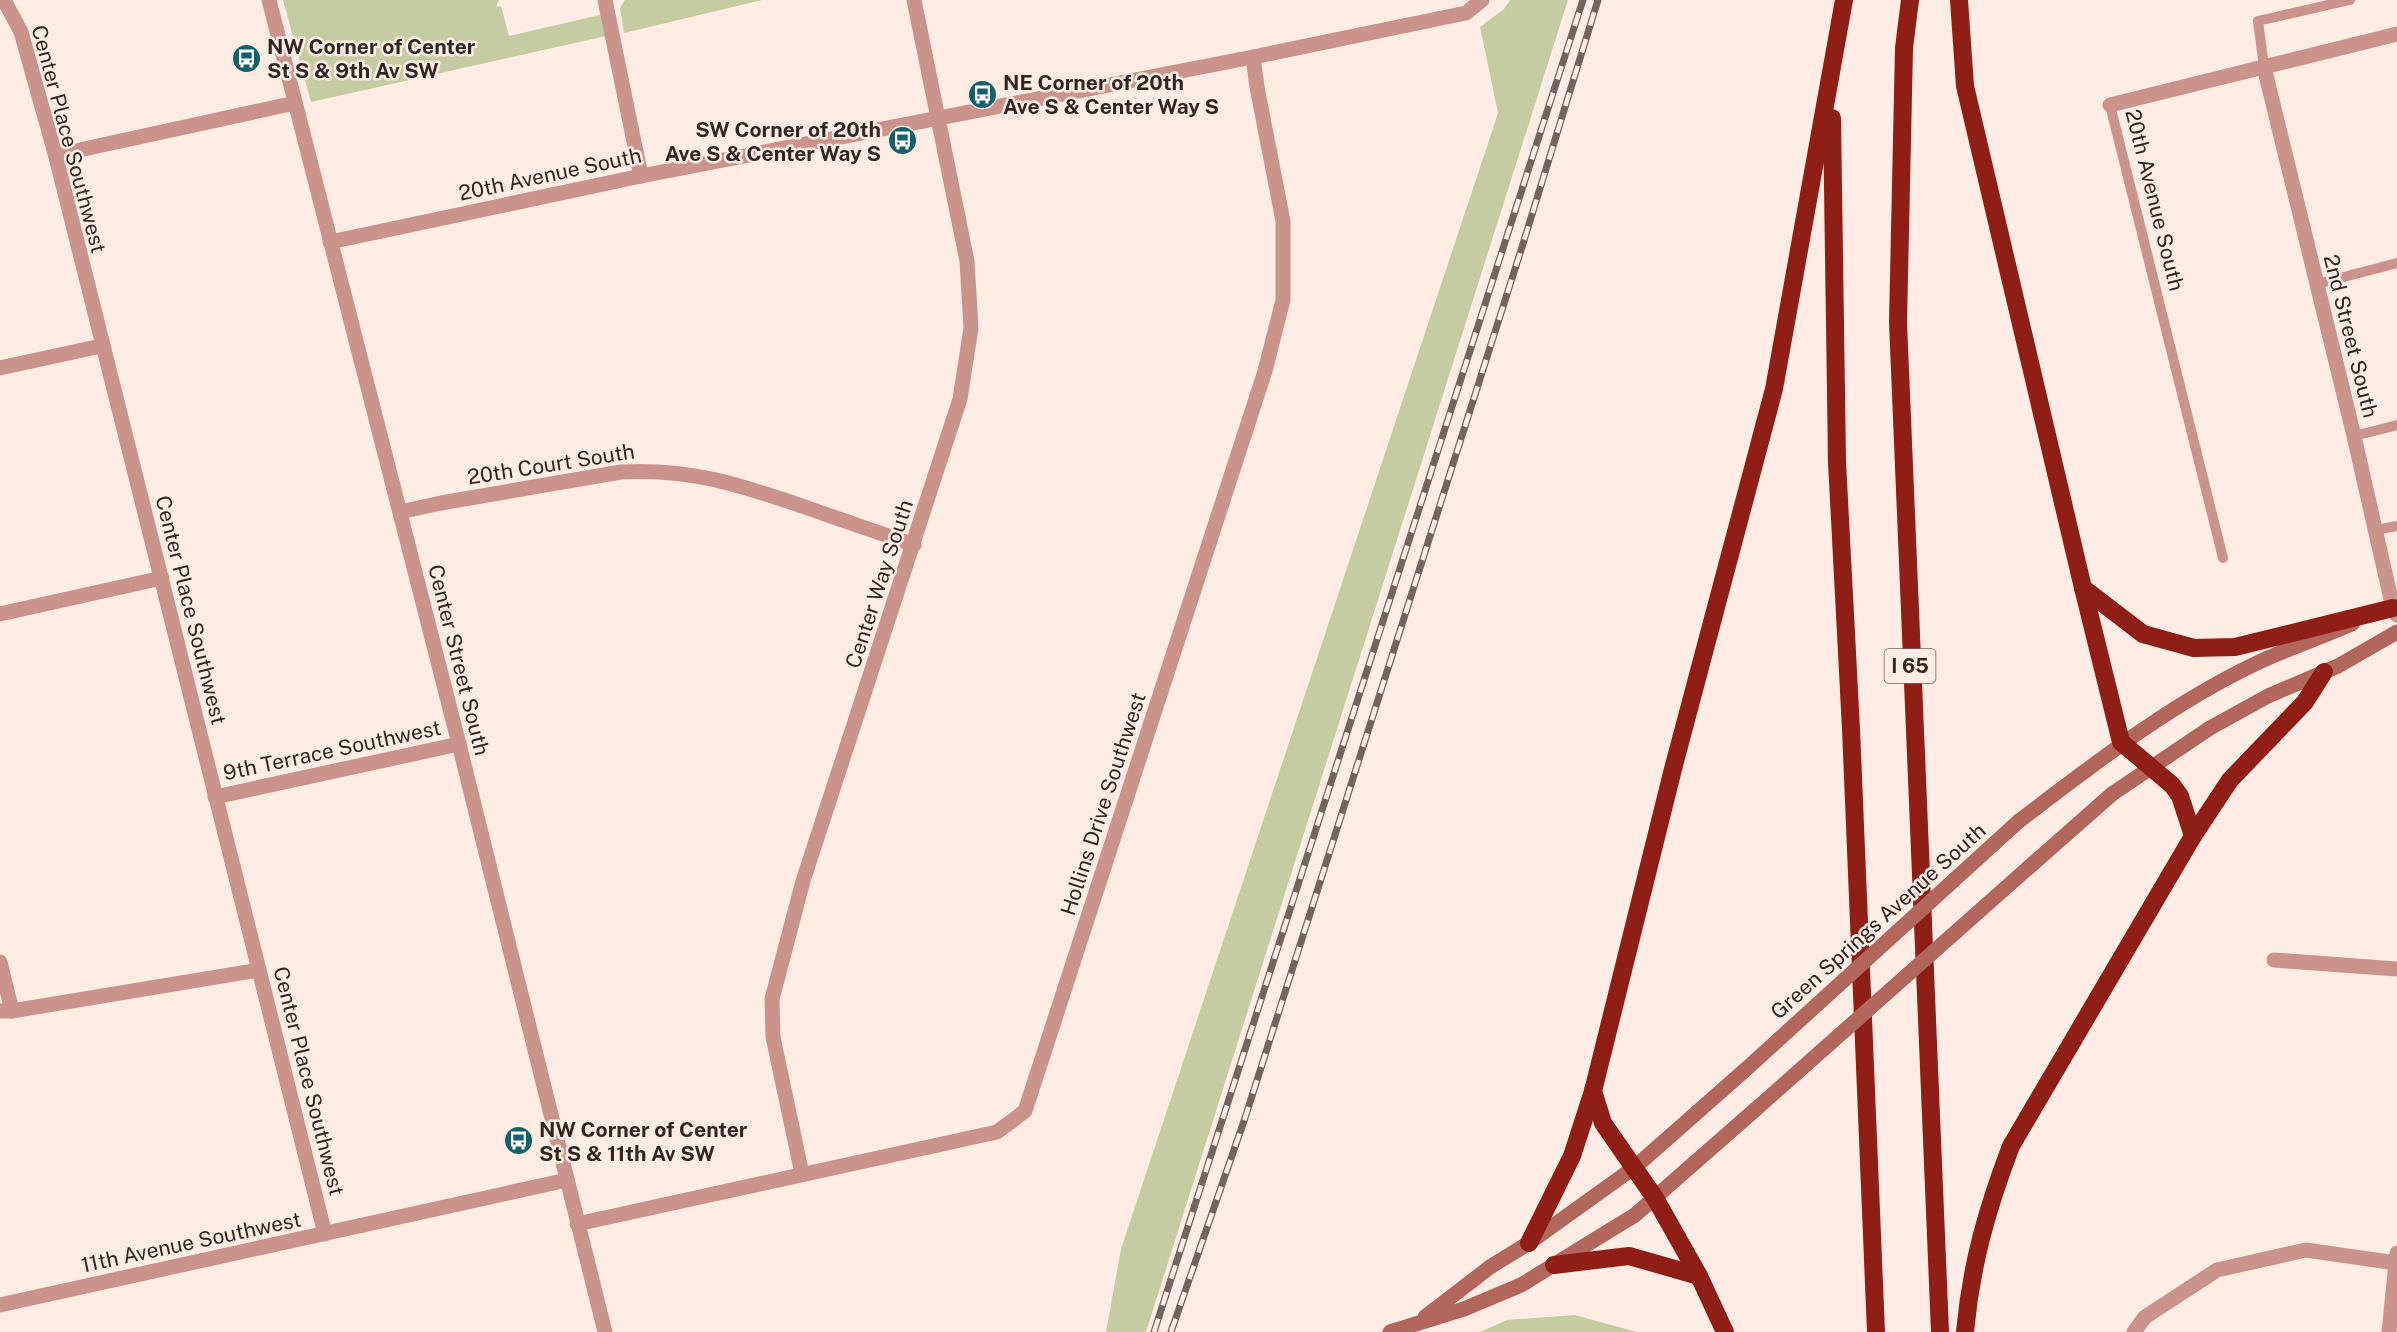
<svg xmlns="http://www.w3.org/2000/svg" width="2397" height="1332" font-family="'Public Sans',sans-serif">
  <rect width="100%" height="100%" fill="#ffece4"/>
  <g fill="#c6cca2">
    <path d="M283,0H499L496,7L501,6L509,36L604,14L606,36L311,102Z"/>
    <path d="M625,0H762L624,33L620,8Z"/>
    <path d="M1510,0H1568L1146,1332H1106L1121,1249L1498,113L1480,27L1504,9Z"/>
    <path d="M1575,1315L1637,1332H1480L1507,1320Z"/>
  </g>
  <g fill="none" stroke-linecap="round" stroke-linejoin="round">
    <g stroke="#ca948b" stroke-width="10">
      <path d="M2264,67L2258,21L2350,0"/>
      <path d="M2110,105L2223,558"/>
      <path d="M2317,284L2397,263"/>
      <path d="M2354,436L2397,425"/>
      <path d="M2376,530L2397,526"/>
    </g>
    <g stroke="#ca948b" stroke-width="15">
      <path d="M4,0L21,32L56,157L325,1234"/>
      <path d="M605,0L641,176"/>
      <path d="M2264,67L2354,436L2393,608L2397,615"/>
      <path d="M2110,105L2397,34"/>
      <path d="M56,157L84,149L295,103"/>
      <path d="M330,242L641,176L1253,57L1466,13L1482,0"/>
      <path d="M0,368L101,346"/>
      <path d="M400,512L441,503L621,472C690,468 740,485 805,507C841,520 878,532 914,545"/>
      <path d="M0,614L162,578"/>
      <path d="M215,797L459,744"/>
      <path d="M2274,960L2397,969"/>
      <path d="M0,962L12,1011"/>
      <path d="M0,1011H12L259,970"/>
      <path d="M802,1174L773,1037L772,999L803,881L960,399L971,328L967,261L914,0"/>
      <path d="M577,1224L997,1132L1025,1111L1265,371L1283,300V221L1257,87L1253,57"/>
      <path d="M0,1305L567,1180"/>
      <path d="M2134,1332L2145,1317L2217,1270L2306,1250L2396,1263"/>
      <path d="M2389,1332L2397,1253"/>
    </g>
    <path stroke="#ca948b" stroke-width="15" d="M269,0L459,744L605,1332"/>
    <g stroke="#b3665b" stroke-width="15">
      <path d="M2019,821C2094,764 2169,705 2255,664C2286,649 2320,638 2352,624"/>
      <path d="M2028,868L2112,794L2210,728L2268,696L2338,666L2397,632"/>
      <path d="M1425,1317L1490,1267L1529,1243L1635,1167L1744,1071"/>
      <path d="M1390,1332L1464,1309L1521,1285L1635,1215L1756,1109"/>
    </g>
    <g stroke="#8e1e16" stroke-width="18">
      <path d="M1910,0L1904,48L1898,322L1940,1332"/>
      <path d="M1959,0L1965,86L2083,588L2121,742L2172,785L2180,796L2193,836"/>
      <path d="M1832,118L1837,462L1851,729L1876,1332"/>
      <path d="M2083,588L2143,634L2194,648L2235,647L2393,608"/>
      <path d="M1593,1091L1603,1123L1655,1198L1699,1276L1725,1332"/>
      <path d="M1529,1243L1572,1156L1593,1091L1673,769L1774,389L1844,0"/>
      <path d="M1554,1265L1629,1256L1699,1276"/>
      <path d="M1965,1332C1971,1265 1987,1209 2011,1146L2193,836L2230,780L2305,702L2324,672"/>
    </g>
    <defs>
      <g id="rail">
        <path d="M1154,1332L1583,0"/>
        <path d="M1171,1332L1245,1118L1522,247L1598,0"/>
      </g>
    </defs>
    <use href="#rail" stroke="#72655f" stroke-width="7"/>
    <use href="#rail" stroke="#ffece4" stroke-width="4.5" stroke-dasharray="14" stroke-linecap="butt"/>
    <g stroke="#b3665b" stroke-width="15">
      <path d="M1744,1071L2019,821"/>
      <path d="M1756,1109L2028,868"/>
    </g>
  </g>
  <defs>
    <symbol id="bus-disc" viewBox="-11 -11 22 22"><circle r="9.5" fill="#15606d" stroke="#ffece4"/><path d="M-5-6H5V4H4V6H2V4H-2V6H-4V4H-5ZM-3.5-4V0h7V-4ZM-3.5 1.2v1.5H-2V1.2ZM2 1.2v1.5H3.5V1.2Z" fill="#fff"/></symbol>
  </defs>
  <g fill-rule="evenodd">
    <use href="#bus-disc" x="230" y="42" width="33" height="33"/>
    <use href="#bus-disc" x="966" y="78" width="33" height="33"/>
    <use href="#bus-disc" x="886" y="124" width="33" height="33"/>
    <use href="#bus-disc" x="502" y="1124" width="33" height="33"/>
  </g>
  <g text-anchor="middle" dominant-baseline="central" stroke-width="5" stroke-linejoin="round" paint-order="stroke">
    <rect fill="#ffece4" stroke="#6f615c" stroke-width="1.5" x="1884.5" y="649" width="51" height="34" rx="4.5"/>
    <g font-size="20" font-weight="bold" fill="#312621">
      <text x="1910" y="666">I 65</text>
    </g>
    <g font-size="21" font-weight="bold" fill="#312621" stroke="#ffece4" text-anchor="start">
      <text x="267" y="46">NW Corner of Center<tspan x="267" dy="24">St S &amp; 9th Av SW</tspan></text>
      <text x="1003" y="82">NE Corner of 20th<tspan x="1003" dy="24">Ave S &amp; Center Way S</tspan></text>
      <text x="881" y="129" text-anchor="end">SW Corner of 20th<tspan x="881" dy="24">Ave S &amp; Center Way S</tspan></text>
      <text x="539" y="1129">NW Corner of Center<tspan x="539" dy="24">St S &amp; 11th Av SW</tspan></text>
    </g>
    <g font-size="21" fill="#312621" stroke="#ffece4">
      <text transform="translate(69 139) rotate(75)">Center Place Southwest</text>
      <text transform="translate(550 174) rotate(-12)">20th Avenue South</text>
      <text transform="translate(2155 200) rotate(76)">20th Avenue South</text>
      <text transform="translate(2351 336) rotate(76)">2nd Street South</text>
      <text transform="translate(551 464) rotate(-9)">20th Court South</text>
      <text transform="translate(879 584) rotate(-72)">Center Way South</text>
      <text transform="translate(191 610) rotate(76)">Center Place Southwest</text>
      <text transform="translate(459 660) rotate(76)">Center Street South</text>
      <text transform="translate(332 750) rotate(-12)">9th Terrace Southwest</text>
      <text transform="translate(1103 804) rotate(-72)">Hollins Drive Southwest</text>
      <text transform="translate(1878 921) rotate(-42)">Green Springs Avenue South</text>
      <text transform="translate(309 1081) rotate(76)">Center Place Southwest</text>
      <text transform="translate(191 1242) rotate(-12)">11th Avenue Southwest</text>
    </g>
  </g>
</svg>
